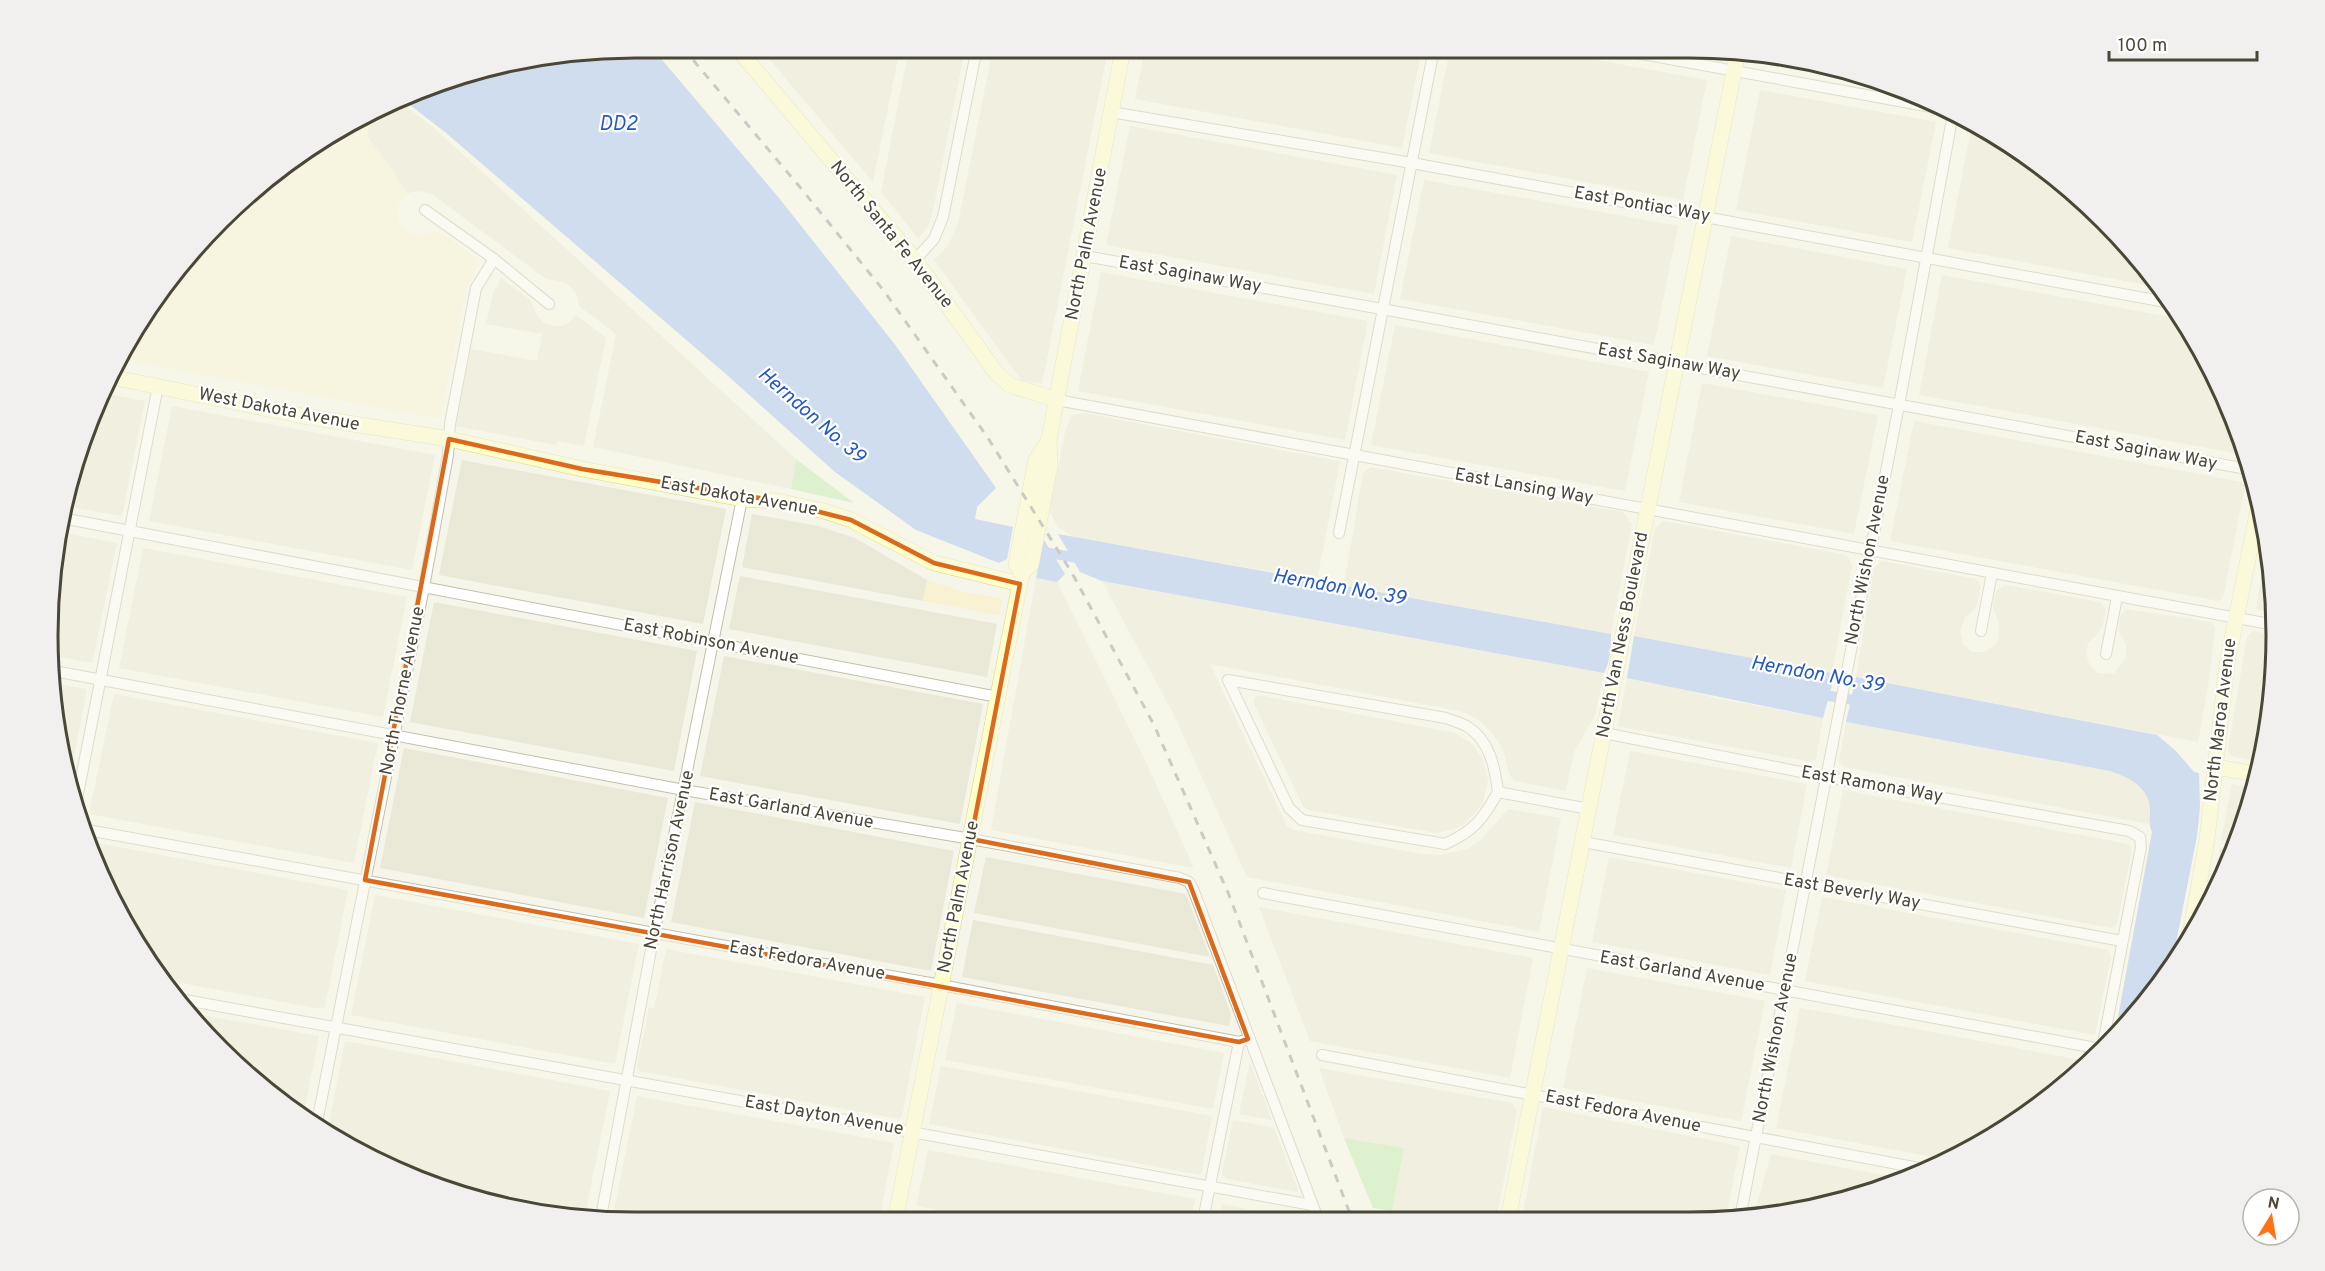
<svg xmlns="http://www.w3.org/2000/svg" width="2325" height="1271" font-family="Overpass,sans-serif">
  <rect width="100%" height="100%" fill="#f5f5e9"/>
  <g fill="#eae8d6">
    <path d="M760,48H900L873,182Z"/>
    <path d="M909,48H965L932,215L927,228L918,238L881,192Z"/>
    <path d="M993,48L1108,49L1042,384L1021,380L934,260L948,246L958,223Z"/>
    <path d="M1145,49H1422L1402,148L1135,99Z"/>
    <path d="M1450,49H1535L1707,80L1683,200L1429,153Z"/>
    <path d="M1767,56L1842,68L1883,85L1765,64Z"/>
    <path d="M1760,90L1936,122L1912,242L1736,210Z"/>
    <path d="M399,101L433,127L796,459L791,489L593,447L616,334L579,306L577,295L570,286L563,282L546,279L432,194L418,191L408,193L367,136L371,115H368Z"/>
    <path d="M1130,126L1397,175L1374,294L1106,245Z"/>
    <path d="M1971,129L1992,133L2077,194L2155,278L2162,288L1948,248Z"/>
    <path d="M1424,180L1678,226L1654,345L1400,299Z"/>
    <path d="M1731,236L1907,269L1883,388L1707,356Z"/>
    <path d="M1101,272L1368,321L1345,440L1078,391Z"/>
    <path d="M1942,275L2181,319L2216,375L2246,455L1919,395Z"/>
    <path d="M501,278L530,300L538,317L544,323L553,326H562L570,322L576,315L606,338L584,446L558,441L556,445L455,426L471,349L537,361L542,334L486,324L493,293Z"/>
    <path d="M1395,325L1649,372L1625,491L1371,445Z"/>
    <path d="M1702,383L1878,415L1854,534L1679,502Z"/>
    <path d="M102,393L145,401L122,516L64,506L68,484L93,410Z"/>
    <path d="M172,406L435,455L412,570L149,521Z"/>
    <path d="M1084,413L1340,461L1317,580L1074,537L1058,527L1049,510L1066,428L1072,416Z"/>
    <path d="M1914,421L2242,482L2245,486L2223,598L2219,601L1890,541Z"/>
    <path d="M462,460L726,509L703,624L439,575Z"/>
    <path d="M1370,467L1623,512L1632,524L1611,634L1344,585L1363,473Z"/>
    <path d="M752,514L818,526L855,538L927,580L923,601L742,567Z"/>
    <path d="M1664,521L1847,555L1852,565L1832,673L1634,636L1655,528Z"/>
    <path d="M60,532L117,543L92,663L49,655V597Z"/>
    <path d="M2267,547L2276,597L2275,613L2258,610L2256,607Z"/>
    <path d="M143,548L407,597L383,717L119,668Z"/>
    <path d="M1882,561L1976,579L1981,586L1978,602L1975,609L1965,617L1960,631L1963,644L1972,652H1984L1995,645L1998,639L1999,623L1993,607L1996,591L2005,585L2100,602L2106,610L2103,624L2097,635L2088,643L2086,654L2090,666L2098,673L2114,674L2126,658V644L2118,630L2121,615L2126,609L2210,622L2215,627L2208,687L2198,742L1856,677L1874,567Z"/>
    <path d="M740,576L997,624L987,677L729,629Z"/>
    <path d="M1036,578L1057,582L1144,758L1194,868L991,830Z"/>
    <path d="M1102,581L1604,673L1595,715L1574,752L1566,791L1515,781L1510,776L1503,749L1493,734L1480,721L1464,712L1210,664L1287,826L1294,830L1422,854L1441,855L1467,849L1481,840L1508,809L1561,818L1539,932L1247,877L1174,715Z"/>
    <path d="M434,602L697,651L674,771L410,722Z"/>
    <path d="M2253,631L2274,635L2272,712L2260,762L2234,757L2230,755L2228,750L2247,637Z"/>
    <path d="M724,656L983,704L960,824L700,776Z"/>
    <path d="M1627,678L1678,687L1714,698L1823,718L1816,759L1812,762L1618,726Z"/>
    <path d="M51,683L87,689L68,785Z"/>
    <path d="M114,694L378,743L354,863L89,814Z"/>
    <path d="M1259,695L1455,733L1472,744L1483,760L1488,780L1483,802L1478,810L1464,824L1455,829L1436,833L1309,810L1303,806L1254,704V698Z"/>
    <path d="M1846,722L2110,771L2126,777L2138,784L2146,795L2150,808L2149,824L1844,767L1839,762Z"/>
    <path d="M404,748L668,798L644,918L380,868Z"/>
    <path d="M1630,751L1807,784L1791,868L1613,835Z"/>
    <path d="M2232,784L2254,788L2246,824L2238,842L2221,840Z"/>
    <path d="M1843,790L2128,844L2132,850L2117,924L2111,928L1826,875Z"/>
    <path d="M695,802L954,851L931,971L671,922Z"/>
    <path d="M86,841L348,890L325,1007L321,1009L160,979L147,962L93,861Z"/>
    <path d="M2220,848L2234,851L2210,904H2209Z"/>
    <path d="M986,857L1186,894L1210,957L974,913Z"/>
    <path d="M1609,857L1786,890L1770,975L1592,942Z"/>
    <path d="M375,895L639,944L615,1064L351,1015Z"/>
    <path d="M1822,897L2108,950L2111,957L2095,1035L1805,981Z"/>
    <path d="M1259,907L1533,958L1510,1078L1310,1041Z"/>
    <path d="M973,920L1213,965L1231,1014L1229,1026L962,977Z"/>
    <path d="M666,949L925,997L902,1116L899,1119L639,1071L637,1067L649,1007L654,1009Z"/>
    <path d="M1587,968L1765,1001L1741,1121L1563,1088Z"/>
    <path d="M957,1003L1224,1053L1213,1109L945,1060Z"/>
    <path d="M1800,1008L1868,1020L2091,1062L2016,1124L1945,1159L1889,1149L1776,1128Z"/>
    <path d="M185,1012L319,1036L303,1118L278,1101L194,1023Z"/>
    <path d="M345,1041L610,1091L586,1210L433,1182L342,1144L327,1134Z"/>
    <path d="M1250,1062L1272,1120L1239,1114Z"/>
    <path d="M941,1066L1212,1116L1201,1175L929,1124Z"/>
    <path d="M1319,1068L1512,1103L1517,1111L1496,1219H1431L1392,1211L1404,1149L1344,1138Z"/>
    <path d="M637,1096L894,1143L879,1221L646,1222L613,1215Z"/>
    <path d="M1543,1107L1740,1146L1726,1218L1522,1219Z"/>
    <path d="M1233,1120L1274,1128L1298,1189L1297,1192L1227,1179L1222,1174Z"/>
    <path d="M928,1150L1195,1199L1191,1220H993L916,1206Z"/>
    <path d="M1771,1154L1861,1171L1904,1179L1879,1192L1766,1218H1753Z"/>
    <path d="M1222,1204L1266,1213L1303,1219L1219,1220Z"/>
  </g>
  <g fill="#f8f2d3">
    <path d="M368,115H371L367,136L408,193L398,205L397,215L400,225L409,233L416,235L434,233L442,234L479,261L466,287L440,417L436,418L120,359L147,309L194,248L278,170L342,127Z"/>
    <path d="M927,580L961,591L1002,599L999,615L923,601Z"/>
  </g>
  <g fill="#c1ecaf">
    <path d="M796,459L854,503L791,489Z"/>
    <path d="M1344,1138L1404,1148L1392,1211L1373,1208Z"/>
  </g>
  <g fill="#a1bef6">
    <path d="M635,48H652L779,198L896,346L996,488L977,507L975,519L1013,527L1007,559L999,563L916,530L835,472L727,375L445,132L402,99L446,79L521,59Z"/>
    <path d="M1058,534L1611,634C1611,647 1610,662 1604,673L1102,581L1080,572Z"/>
    <path d="M1044,540L1065,574L1057,582L1036,578Z"/>
    <path d="M1634,636L1832,673V685L1823,718L1627,678Z"/>
    <path d="M1856,677L2157,735L2176,751L2194,772L2199,773L2200,807L2197,836L2172,963L2114,1039L2152,832C2148,823 2150,817 2150,808C2148,786 2128,777 2110,771L1846,722Z"/>
  </g>
  <g fill="none" stroke-linecap="round" stroke-linejoin="round">
    <g stroke="#a1bef6" stroke-width="10">
      <path d="M1039,551L1083,559"/>
      <path d="M1818,694L1865,702"/>
    </g>
    <defs>
      <g id="street">
        <path d="M1615,49L1937,108"/>
        <path d="M1111,112L1412,163L2171,303"/>
        <path d="M425,210L494,259L549,304"/>
        <path d="M1085,256L1382,309L2252,470"/>
        <path d="M915,260L934,239L943,217L977,48"/>
        <path d="M1057,400L2275,625"/>
        <path d="M62,518L998,697"/>
        <path d="M1339,533L1434,49"/>
        <path d="M1981,631L1992,573"/>
        <path d="M2106,654L2117,597"/>
        <path d="M49,670L684,790L971,839L1180,878L1189,882L1193,889L1318,1219"/>
        <path d="M1228,680L1289,808L1302,820L1445,844C1474,831 1483,819 1498,792"/>
        <path d="M1228,680L1446,718C1453,721 1462,723 1468,727C1490,741 1495,768 1498,792"/>
        <path d="M1604,733L1826,777L2129,831L2140,837L2141,847L2101,1054"/>
        <path d="M1498,792L1589,809"/>
        <path d="M75,809L158,386"/>
        <path d="M82,829L941,985L1239,1042L1248,1039"/>
        <path d="M1583,842L2122,941"/>
        <path d="M1263,893L2101,1049"/>
        <path d="M174,998L1312,1205"/>
        <path d="M1322,1055L1924,1169"/>
        <path d="M316,1127L424,587L448,455L450,424L476,288L494,259"/>
        <path d="M1740,1218L1899,405L1953,114"/>
        <path d="M1203,1220L1239,1042"/>
        <path d="M600,1222L654,934L742,499"/>
      </g>
      <g id="secondary">
        <path d="M737,48L915,260L997,374L1010,385L1057,400"/>
        <path d="M111,377L303,416L449,439L582,469L742,499L777,501L824,511L851,520L934,563L1020,584"/>
        <path d="M1022,573L1016,564L1036,460L1049,440"/>
        <path d="M2215,767L2257,774"/>
        <path d="M2189,942L2207,839L2227,664L2260,499"/>
        <path d="M1508,1219L1738,51"/>
        <path d="M895,1221L1022,573L1031,565L1050,465L1049,439L1123,49"/>
      </g>
    </defs>
    <use href="#street" stroke="#c2c0aa" stroke-width="12"/>
    <use href="#secondary" stroke="#d6d493" stroke-width="16"/>
    <use href="#street" stroke="#fff" stroke-width="10"/>
    <use href="#secondary" stroke="#ffffc9" stroke-width="15"/>
    <path stroke="#989898" stroke-width="3" stroke-dasharray="8 8" stroke-linecap="butt" d="M683,48L799,186L884,291L988,438L1072,573L1154,725L1229,895L1352,1219"/>
  </g>
  <path d="M0 0H2325V1271H0ZM449,439L582,469L777,501L851,520L934,563L1020,584L971,839L1189,882L1248,1039L1239,1042L365,880Z" fill="#f5f5e9" fill-opacity=".55" fill-rule="evenodd"/>
  <path fill="none" stroke="#db6a1c" stroke-width="4.5" stroke-linejoin="round" d="M449,439L582,469L777,501L851,520L934,563L1020,584L971,839L1189,882L1248,1039L1239,1042L365,880Z"/>
  <g text-anchor="middle" dominant-baseline="central" stroke-width="4.5" stroke-linejoin="round" paint-order="stroke">
    <g font-size="18" fill="#4a4736" stroke="#fff">
      <text transform="translate(1642 205) rotate(10)">East Pontiac Way</text>
      <text transform="translate(891 235) rotate(51)">North Santa Fe Avenue</text>
      <text transform="translate(1087 244) rotate(-79)">North Palm Avenue</text>
      <text transform="translate(1190 275) rotate(10)">East Saginaw Way</text>
      <text transform="translate(1669 362) rotate(10)">East Saginaw Way</text>
      <text transform="translate(279 410) rotate(11)">West Dakota Avenue</text>
      <text transform="translate(2146 451) rotate(11)">East Saginaw Way</text>
      <text transform="translate(1524 487) rotate(10)">East Lansing Way</text>
      <text transform="translate(739 497) rotate(10)">East Dakota Avenue</text>
      <text transform="translate(1868 560) rotate(-79)">North Wishon Avenue</text>
      <text transform="translate(1623 635) rotate(-79)">North Van Ness Boulevard</text>
      <text transform="translate(711 642) rotate(11)">East Robinson Avenue</text>
      <text transform="translate(403 691) rotate(-79)">North Thorne Avenue</text>
      <text transform="translate(2221 720) rotate(-83)">North Maroa Avenue</text>
      <text transform="translate(1872 785) rotate(10)">East Ramona Way</text>
      <text transform="translate(791 809) rotate(10)">East Garland Avenue</text>
      <text transform="translate(670 860) rotate(-78)">North Harrison Avenue</text>
      <text transform="translate(1852 892) rotate(10)">East Beverly Way</text>
      <text transform="translate(959 897) rotate(-79)">North Palm Avenue</text>
      <text transform="translate(807 961) rotate(10)">East Fedora Avenue</text>
      <text transform="translate(1682 972) rotate(10)">East Garland Avenue</text>
      <text transform="translate(1776 1038) rotate(-79)">North Wishon Avenue</text>
      <text transform="translate(1623 1112) rotate(11)">East Fedora Avenue</text>
      <text transform="translate(824 1116) rotate(10)">East Dayton Avenue</text>
    </g>
    <g font-size="20" font-style="italic" fill="#2659bf" stroke="#fff">
      <text x="618" y="125">DD2</text>
      <text transform="translate(811 416) rotate(41)">Herndon No. 39</text>
      <text transform="translate(1339 588) rotate(10)">Herndon No. 39</text>
      <text transform="translate(1817 675) rotate(10)">Herndon No. 39</text>
    </g>
  </g>
  <path d="M0 0H2325V1271H0ZM635 58H1689A577 577 0 0 1 2266 635V635A577 577 0 0 1 1689 1212H635A577 577 0 0 1 58 635V635A577 577 0 0 1 635 58Z" fill="#f1f0ef" fill-rule="evenodd"/>
  <path fill="none" stroke="#4a4736" stroke-width="3" d="M635 58H1689A577 577 0 0 1 2266 635V635A577 577 0 0 1 1689 1212H635A577 577 0 0 1 58 635V635A577 577 0 0 1 635 58Z"/>
  <g transform="translate(2271 1217) rotate(11)"><circle r="28" fill="#ffffff" stroke="#b7b5af" stroke-width="1.5"/>
  <path d="M0-4.5L10 22L0 15L-10 22Z" fill="#ff7316"/>
  <text y="-9" font-size="16" font-weight="bold" text-anchor="middle" fill="#4a4736">N</text>
  </g>
  <path d="M2109 51v9h148v-9" fill="none" stroke="#4a4736" stroke-width="3"/>
  <text x="2118" y="51" font-size="18" fill="#4a4736" stroke="#ffffff" stroke-width="4.5" paint-order="stroke">100 m</text>
</svg>
